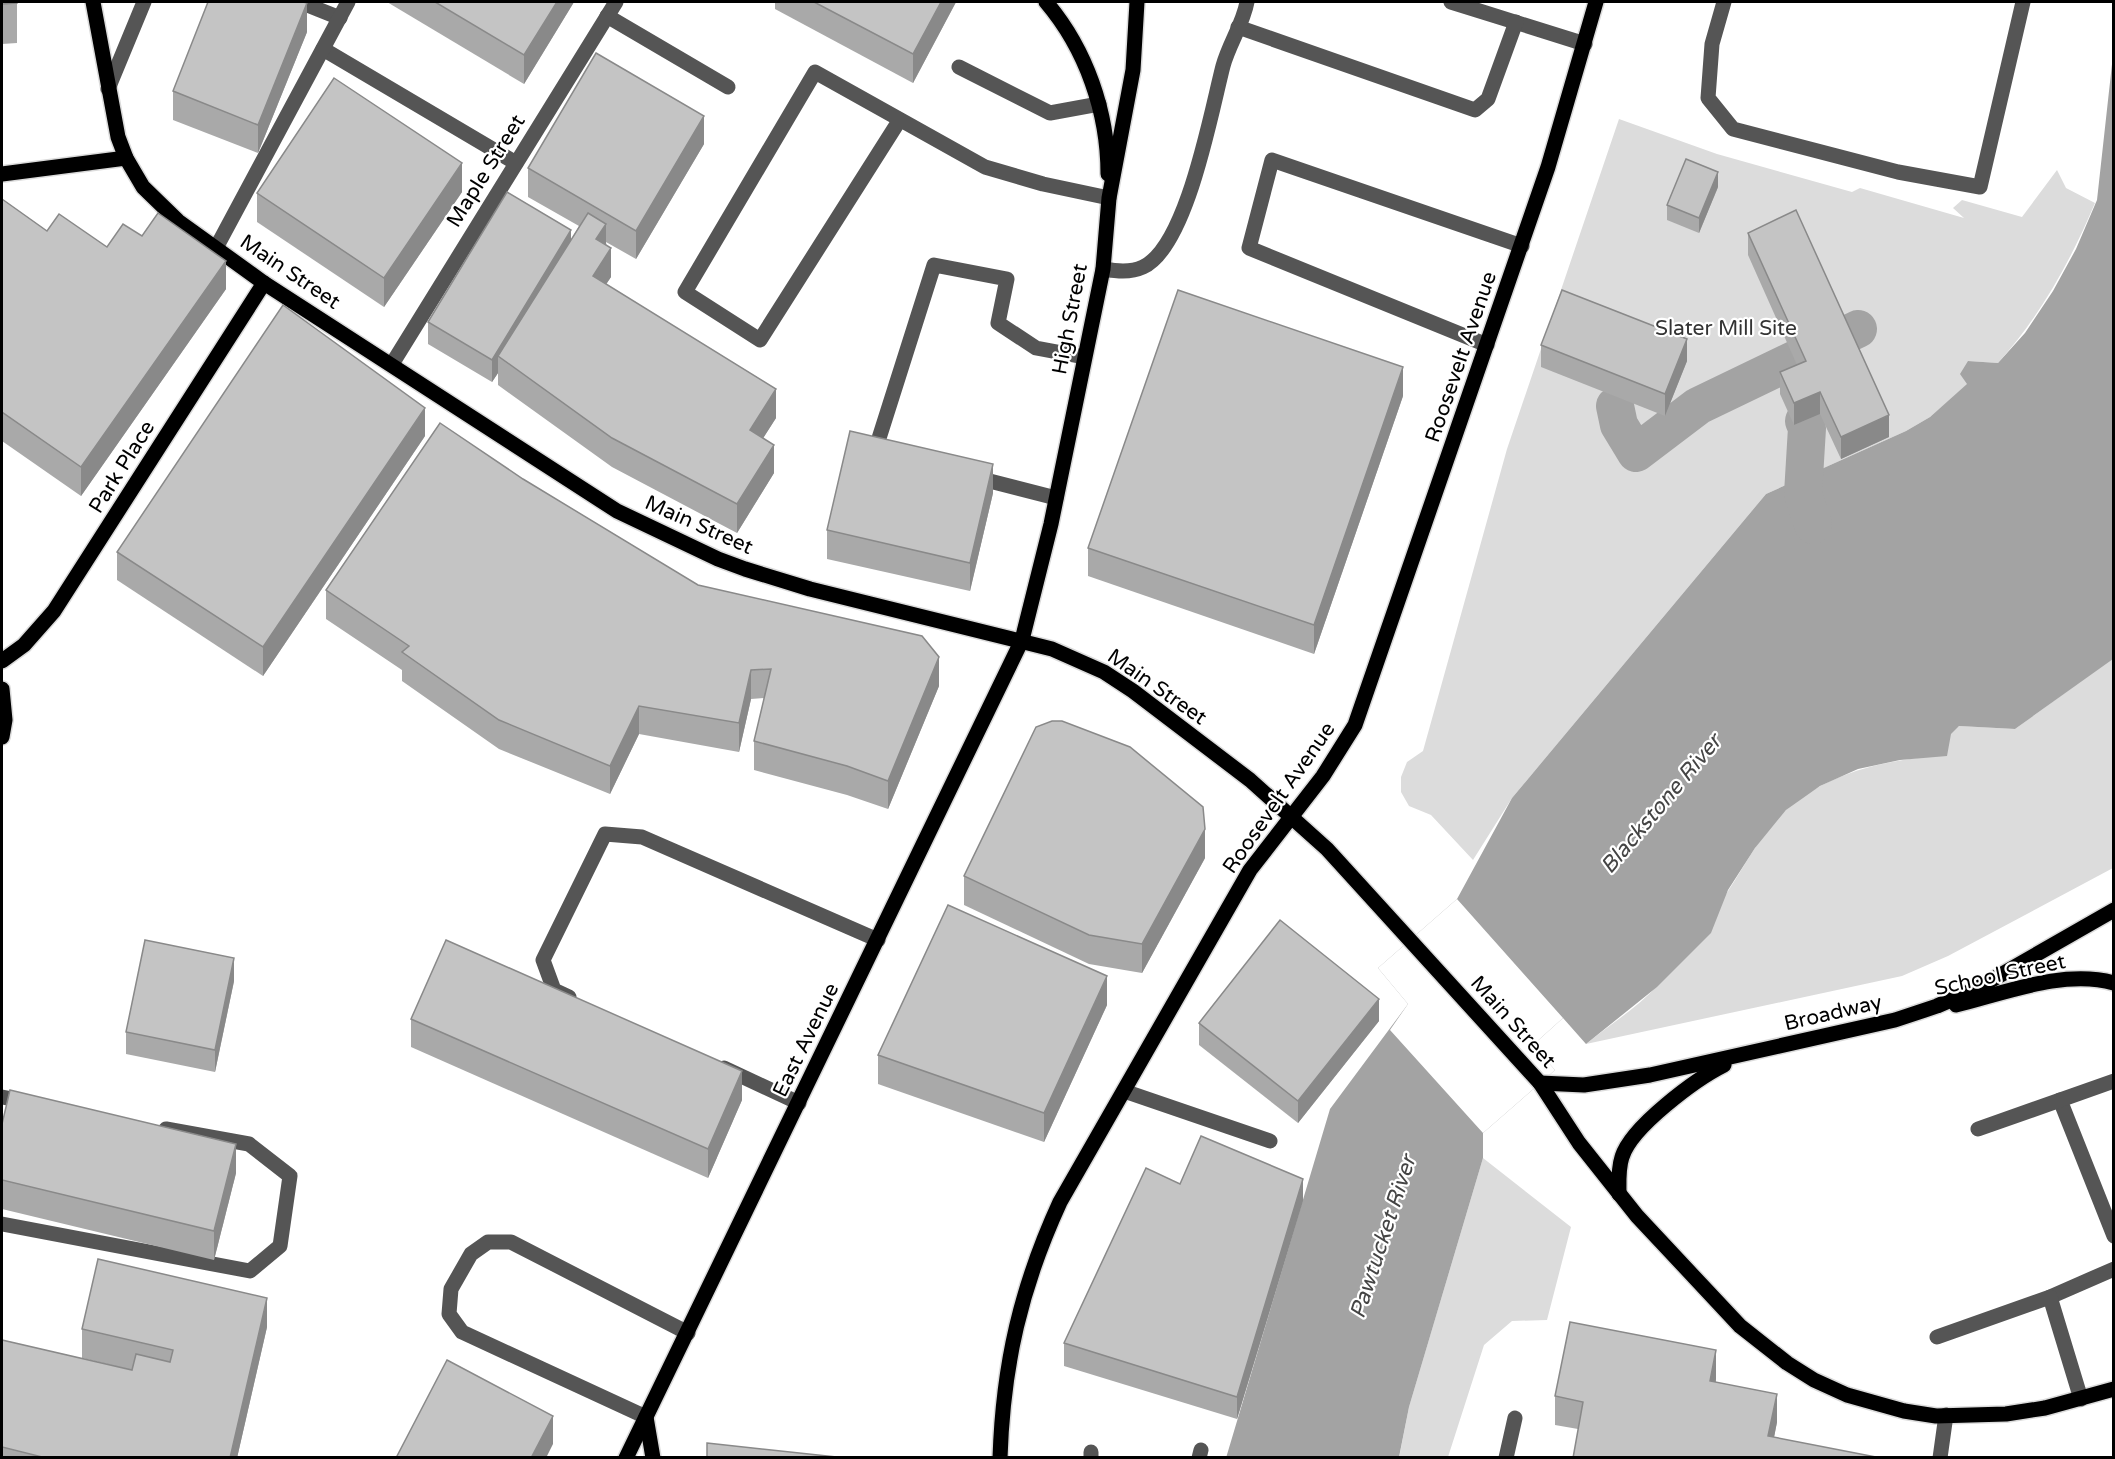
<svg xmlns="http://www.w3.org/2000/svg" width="2115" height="1459" font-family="'Varela Round',sans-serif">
  <rect width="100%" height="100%" fill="#fff"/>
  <g fill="#dcdcdc">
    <path d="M1619,119L1717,154L1852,192L1860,188L1964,218L1953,208L1962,200L2022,217L2057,170L2066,188L2095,203C2070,262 2041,315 1998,363L1968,361V384L1930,417L1906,431L1766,494L1512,798L1473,860L1431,815L1409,806L1401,792V777L1407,762L1423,751L1507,449Z"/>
    <path d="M2113,658V868L1948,956L1902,976L1586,1044C1609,1025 1637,1008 1657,986C1682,959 1707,922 1728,891C1746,864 1762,831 1787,809C1826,775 1877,762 1927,757L1948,733L1959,726L2015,729Z"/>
    <path d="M1483,1158L1571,1227L1547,1320L1512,1321L1484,1345L1448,1457L1399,1458L1409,1407Z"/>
  </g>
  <path fill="#a3a3a3" d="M2113,55V659L2015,729L1959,726L1951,734L1947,756L1900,760L1858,769L1820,786L1786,810L1755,848L1728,890L1711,933L1657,987L1586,1044L1563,1018L1533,1045L1555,1070L1483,1133V1158L1409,1407L1399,1457L1226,1458L1330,1109L1408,1004L1378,968L1457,899L1512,798L1766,494L1906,431L1930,417L1967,384L1960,374L1968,361L1998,363L2025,333L2053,291L2076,249L2097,200Z"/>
  <path fill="#fff" d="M1457,899L1563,1018L1533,1045L1555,1070L1483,1133L1390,1030L1408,1004L1378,968Z"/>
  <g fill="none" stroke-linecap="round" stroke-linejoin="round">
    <g stroke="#a3a3a3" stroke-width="38">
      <path d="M1615,406L1619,425L1636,453L1698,406L1858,329"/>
      <path d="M1804,421L1807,428L1803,494L1813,525"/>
    </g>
    <defs>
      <g id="major">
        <path d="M93,2L118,137L126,158L143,187L178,221L264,283L617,511L718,559L745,569L810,589L1052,649L1104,672L1133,691L1250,780L1327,849L1540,1083L1579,1143L1637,1216L1740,1326L1787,1363L1814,1380L1847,1395L1904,1411L1936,1416L2006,1414L2045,1408L2114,1389"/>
        <path d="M1046,2C1086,49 1108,112 1108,174"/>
        <path d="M2,174L126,158"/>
        <path d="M2,661L24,645L54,611L264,283"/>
        <path d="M2,689L5,720L2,737"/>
        <path d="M1956,1005C2005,993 2064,969 2114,983"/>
        <path d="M1540,1083L1584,1085L1650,1075L1895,1020L1937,1006L1976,989L2114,910"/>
        <path d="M1619,1194C1619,1182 1618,1169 1622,1157C1631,1127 1696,1079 1724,1065"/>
        <path d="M646,1417L653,1458"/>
        <path d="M626,1458L1022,640L1051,524L1103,269L1109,198L1133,70L1137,2"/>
        <path d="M1000,1458C1003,1364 1021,1287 1060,1202L1250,870L1323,776L1355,725L1548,167L1596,2"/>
      </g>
    </defs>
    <use href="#major" stroke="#dbdbdb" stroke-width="18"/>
    <g stroke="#555" stroke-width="15">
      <path d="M300,2L340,18"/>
      <path d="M1451,2L1585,44"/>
      <path d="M1724,2L1712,44L1708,98L1733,129L1898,172L1980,187L2023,2"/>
      <path d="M607,16L728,87"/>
      <path d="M1238,27L1475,110L1488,99L1516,22"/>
      <path d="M323,49L516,163"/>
      <path d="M959,67L1050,113L1099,104"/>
      <path d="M108,89L144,2"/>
      <path d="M899,121L760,340L685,292L815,72L985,167L1043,184L1109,198"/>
      <path d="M216,248L348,2"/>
      <path d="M1103,269C1116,271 1130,273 1143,267C1187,247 1211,112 1223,66C1229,44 1243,24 1247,2"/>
      <path d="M1487,345L1249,248L1272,160L1522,246"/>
      <path d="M392,364L616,2"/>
      <path d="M874,454L934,265L1007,279L998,323L1036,348L1084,357"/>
      <path d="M974,477L1056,498"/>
      <path d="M569,997L554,990L543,960L605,834L642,837L878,940"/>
      <path d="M724,1068L799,1103"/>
      <path d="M1124,1091L1270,1141"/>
      <path d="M2,1097L28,1102"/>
      <path d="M2060,1100L2114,1236"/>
      <path d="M1978,1129L2114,1081"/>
      <path d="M2,1224L250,1271L280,1246L290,1176L249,1144L166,1129"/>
      <path d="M2050,1297L2114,1269"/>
      <path d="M1937,1337L2050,1297L2081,1399"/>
      <path d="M646,1417L462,1332L449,1314L451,1289L471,1254L488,1242H511L688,1333"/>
      <path d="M1091,1458V1452"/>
      <path d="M1199,1458L1201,1450"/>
      <path d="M1506,1458L1515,1418"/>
      <path d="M1940,1458L1946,1415"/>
    </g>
    <use href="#major" stroke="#000" stroke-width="15"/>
  </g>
  <g fill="#a9a9a9">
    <path d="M2,2H17V43L2,44Z"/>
    <path d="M387,2H574L524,84Z"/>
    <path d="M775,2H956L913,83L775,9Z"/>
    <path d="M307,32L258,153L173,120V91Z"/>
    <path d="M704,144L636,259L606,242L611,277L606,284L776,418L763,438L774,473L737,533L612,467L498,385V373L492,382L428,344V322L571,240L579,226L528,197V168Z"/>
    <path d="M1718,187L1699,233L1667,220V205Z"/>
    <path d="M462,192L384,307L257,222V193Z"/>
    <path d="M2,199L47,231L107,247L226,289L81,496L2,441Z"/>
    <path d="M1748,233L1889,437L1841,459L1820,414L1794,425L1780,394V372L1797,365L1748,255Z"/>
    <path d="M1541,345L1687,361L1665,416L1541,367Z"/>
    <path d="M1403,396L1314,654L1088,576V548Z"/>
    <path d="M425,436L263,676L117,580V552Z"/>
    <path d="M523,479L698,585L939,686L888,809L847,795L754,770V741L764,698L751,699L739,752L639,734L610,794L499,749L402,681V670L326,619V590Z"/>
    <path d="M993,493L970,591L827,559V530Z"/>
    <path d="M1205,858L1142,973L1089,964L964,905V876Z"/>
    <path d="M234,981L215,1072L126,1054V1032Z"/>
    <path d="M1107,1005L1044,1142L878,1084V1055Z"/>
    <path d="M411,1019L742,1100L708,1178L411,1047Z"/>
    <path d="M1379,1021L1298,1123L1199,1045V1023Z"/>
    <path d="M2,1124L236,1173L214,1260L2,1209Z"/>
    <path d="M1180,1184L1303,1201L1237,1419L1064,1366V1343Z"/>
    <path d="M267,1327L237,1458H2V1340L132,1370L82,1358V1329Z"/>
    <path d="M1716,1379V1382L1777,1422L1774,1437L1578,1429L1555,1425V1396Z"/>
  </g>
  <g fill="#898989">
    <path d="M557,2H574L524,84V55Z"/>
    <path d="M941,2H956L913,83V54Z"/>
    <path d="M307,3V32L258,153V125Z"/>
    <path d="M704,116V144L636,259V231Z"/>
    <path d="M462,163V192L384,307V278Z"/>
    <path d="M1718,172V187L1699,233V218Z"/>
    <path d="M606,224V253L596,239Z"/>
    <path d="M571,230V252L498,356V373L492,382V360Z"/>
    <path d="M611,248V277L593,304V276Z"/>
    <path d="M226,261V289L81,496V467Z"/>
    <path d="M1687,339V361L1665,416V394Z"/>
    <path d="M1403,367V396L1314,654V625Z"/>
    <path d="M776,389V418L750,459V430Z"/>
    <path d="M1820,392V414L1794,425V403Z"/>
    <path d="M425,408V436L263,676V647Z"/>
    <path d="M1889,415V437L1841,459V437Z"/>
    <path d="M774,445V473L737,533V504Z"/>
    <path d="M993,464V493L970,591V563Z"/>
    <path d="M939,657V686L888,809V781Z"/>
    <path d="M751,670V699L739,752V723Z"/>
    <path d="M639,706V734L610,794V766Z"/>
    <path d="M1205,829V858L1142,973V944Z"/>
    <path d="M234,958V981L215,1072V1050Z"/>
    <path d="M1107,976V1005L1044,1142V1113Z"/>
    <path d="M1379,999V1021L1298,1123V1101Z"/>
    <path d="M742,1071V1100L708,1178V1149Z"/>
    <path d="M236,1144V1173L214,1260V1231Z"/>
    <path d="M1303,1179V1201L1237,1419V1397Z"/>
    <path d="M267,1298V1327L237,1458H230Z"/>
    <path d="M1716,1350V1379L1710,1409V1381Z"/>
    <path d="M1777,1394V1422L1770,1458L1768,1436Z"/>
    <path d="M553,1416V1444L546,1458H531Z"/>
  </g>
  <g fill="#c4c4c4" stroke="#898989" stroke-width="1.5">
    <path d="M2,2H17V3L2,4Z"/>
    <path d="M208,2H303L307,3L258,125L173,91Z"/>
    <path d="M435,2H557L524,55Z"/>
    <path d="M814,2H941L913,54Z"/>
    <path d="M596,53L704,116L636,231L528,168Z"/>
    <path d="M334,78L462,163L384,278L257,193Z"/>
    <path d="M1686,159L1718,172L1699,218L1667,205Z"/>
    <path d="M507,192L571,230L492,360L428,322Z"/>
    <path d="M2,199L47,231L59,214L107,247L123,224L142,236L158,213L226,261L81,467L2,412Z"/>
    <path d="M1796,210L1889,415L1841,437L1820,392L1794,403L1780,372L1806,361L1748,233Z"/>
    <path d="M588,213L606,224L596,239L611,248L593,276L776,389L750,430L774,445L737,504L612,438L498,356Z"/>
    <path d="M1178,290L1403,367L1314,625L1088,548Z"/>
    <path d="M1562,290L1687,339L1665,394L1541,345Z"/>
    <path d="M283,305L425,408L263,647L117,552Z"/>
    <path d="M440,423L523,479L698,585L922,636L939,657L888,781L847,766L754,741L771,669L751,670L739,723L639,706L610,766L499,720L402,652L409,646L326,590Z"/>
    <path d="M850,431L993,464L970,563L827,530Z"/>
    <path d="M1052,721H1062L1130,747L1203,807L1205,829L1142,944L1089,935L964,876L1036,727Z"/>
    <path d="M948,905L1107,976L1044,1113L878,1055Z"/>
    <path d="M1280,920L1379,999L1298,1101L1199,1023Z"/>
    <path d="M145,940L234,958L215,1050L126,1032Z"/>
    <path d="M446,940L742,1071L708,1149L411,1019Z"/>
    <path d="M10,1090L236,1144L214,1231L2,1180V1124Z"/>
    <path d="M1201,1136L1303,1179L1237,1397L1064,1343L1146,1168L1180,1184Z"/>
    <path d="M98,1259L267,1298L230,1458H46L2,1447V1340L132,1370L136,1354L170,1362L173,1350L82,1329Z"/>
    <path d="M1570,1322L1716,1350L1710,1381L1777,1394L1768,1436L1881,1458H1573L1583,1402L1555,1396Z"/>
    <path d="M447,1360L553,1416L531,1458H396Z"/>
    <path d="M707,1443L846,1458H707Z"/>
  </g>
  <g text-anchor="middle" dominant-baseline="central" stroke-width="4.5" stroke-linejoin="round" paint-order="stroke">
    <g font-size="21" fill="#000" stroke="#fff">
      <text transform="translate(486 171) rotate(-58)">Maple Street</text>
      <text transform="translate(290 272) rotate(34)">Main Street</text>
      <text transform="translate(1070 319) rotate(-79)">High Street</text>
      <text transform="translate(1461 357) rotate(-71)">Roosevelt Avenue</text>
      <text transform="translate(122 467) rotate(-58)">Park Place</text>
      <text transform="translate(699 525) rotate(24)">Main Street</text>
      <text transform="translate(1157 687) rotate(35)">Main Street</text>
      <text transform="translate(1279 798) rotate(-55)">Roosevelt Avenue</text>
      <text transform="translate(2000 975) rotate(-12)">School Street</text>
      <text transform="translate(1833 1013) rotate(-13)">Broadway</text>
      <text transform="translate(1513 1022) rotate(48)">Main Street</text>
      <text transform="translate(806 1040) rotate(-64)">East Avenue</text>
    </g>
    <g font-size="21" fill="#333" stroke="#fff">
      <text x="1726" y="328">Slater Mill Site</text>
    </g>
    <g font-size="22" font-style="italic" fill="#444" stroke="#fff">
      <text transform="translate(1661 804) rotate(-50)">Blackstone River</text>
      <text transform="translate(1383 1237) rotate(-72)">Pawtucket River</text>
    </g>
  </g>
  <rect width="2115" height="1459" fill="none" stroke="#000000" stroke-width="6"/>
</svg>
